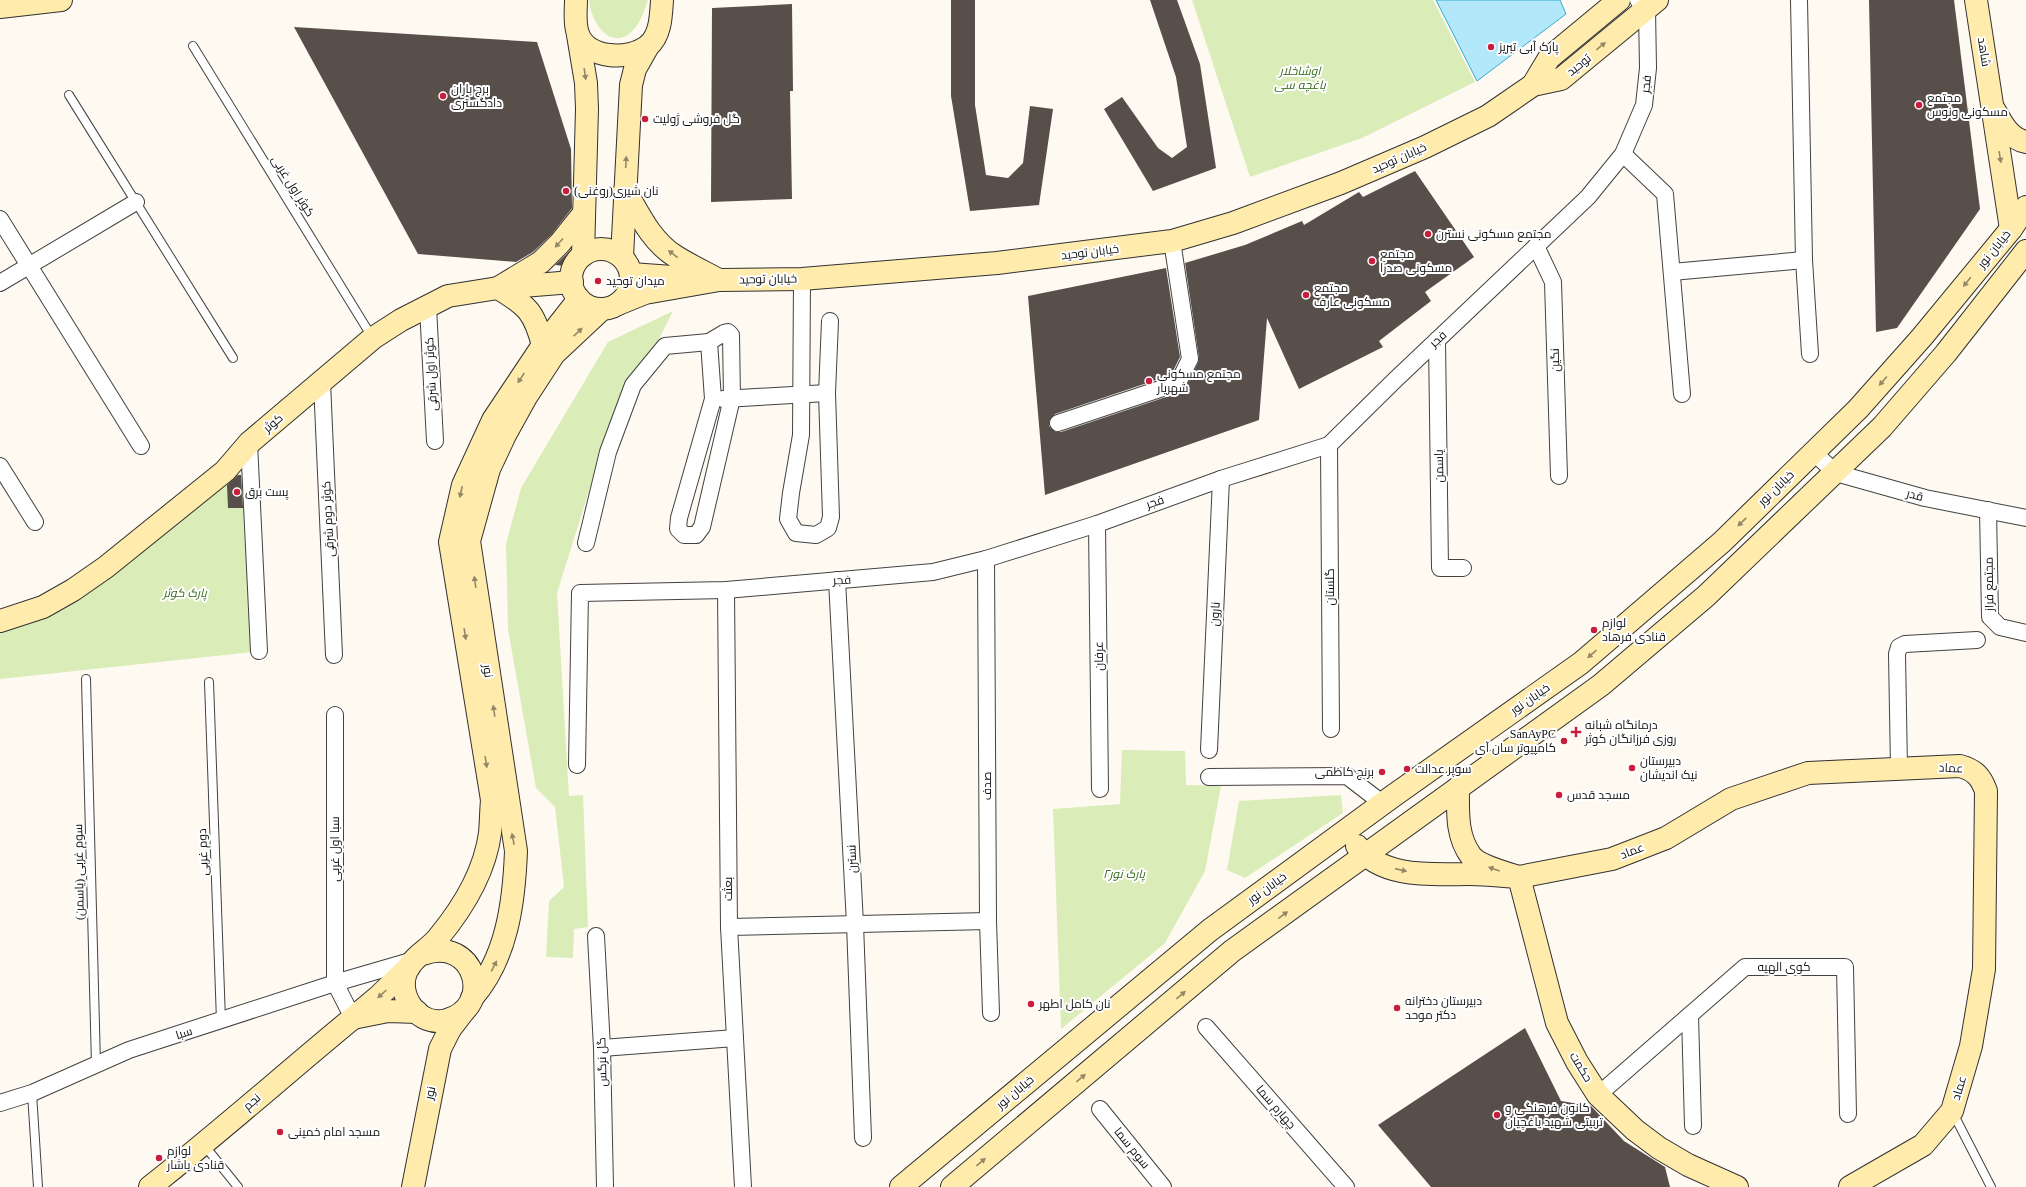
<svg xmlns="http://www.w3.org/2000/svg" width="2026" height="1187" font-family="'Times New Roman',Cairo,serif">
  <rect width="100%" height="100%" fill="#fffaf1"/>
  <g fill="#daecb7">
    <path d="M589,0H648C645,9 641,21 635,28C612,55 591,23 589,0Z"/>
    <path d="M1192,0H1433L1475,82L1362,138L1250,177Z"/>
    <path d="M673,311L657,343L614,411L557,593L569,796L583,795L588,927L574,929L573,958L546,957L549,901L564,887L555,807L536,788L508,629L506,544L521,488L608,342Z"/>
    <path d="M245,474L253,652L0,679V625L224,476Z"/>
    <path d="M1122,750L1185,751L1186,785L1221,786L1205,871L1165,943L1061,1029L1053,809L1120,804Z"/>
    <path d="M1341,795L1343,813L1245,878L1227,870L1239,801Z"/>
  </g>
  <path fill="#b2e8fa" stroke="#35aad5" d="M1436,0H1560L1566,14L1477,81Z"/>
  <g fill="#584e4a">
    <path d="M951,0H975V105L986,175L1008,178L1023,163L1030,106L1053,109L1039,205L970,211L951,96Z"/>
    <path d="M1150,0H1177L1200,64L1216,168L1153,191L1104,109L1122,97L1158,148L1172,158L1187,147L1176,77Z"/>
    <path d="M1869,0H1954L1980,209L1897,328L1876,332Z"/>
    <path d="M792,4L793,91H790L792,199L711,202L712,8Z"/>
    <path d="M294,27L537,42L571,149L572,208L551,235L533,252L516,262L418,254Z"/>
    <path d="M1415,171L1474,257L1425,292L1431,301L1379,341L1383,347L1299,389L1267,318L1259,420L1045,495L1028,296L1166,268L1180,357L1171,375L1055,414L1049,421V426L1056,432H1061L1181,392L1186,387L1198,363L1199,358L1185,263L1245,245L1302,221L1304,225L1359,192L1363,197Z"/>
    <path d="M571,250L574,267L555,265L569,252Z"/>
    <path d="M238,475H241L243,508H228L227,485Z"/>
    <path d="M1525,1028L1561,1101L1591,1106L1624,1141L1665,1167L1670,1187H1431L1378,1125Z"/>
  </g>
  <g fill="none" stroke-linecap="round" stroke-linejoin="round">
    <defs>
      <g id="lane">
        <path d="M193,46L372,337"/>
        <path d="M69,95L233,358"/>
        <path d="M86,679L96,1065"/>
        <path d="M209,682L221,1021"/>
        <path d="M32,1093L38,1187"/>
        <path d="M1953,1113L1991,1187"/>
        <path d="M204,1145L238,1187"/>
      </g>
      <g id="street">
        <path d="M1799,0L1804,260L1810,354"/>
        <path d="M1623,154L1665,194L1682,394"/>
        <path d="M0,219L141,446"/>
        <path d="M1536,246L1553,282L1559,476"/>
        <path d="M1672,272L1804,260"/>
        <path d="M802,279L801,435L791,493L788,519L796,533L816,535L828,528L831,517L827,393L830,321"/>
        <path d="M0,283L136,202"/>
        <path d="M428,307L435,441"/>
        <path d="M728,332L731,335L732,398L702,527L696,535H684L678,529L679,518L713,399L709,342L724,333Z"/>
        <path d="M1437,340L1440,568H1463"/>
        <path d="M322,382L334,655"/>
        <path d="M723,399L827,393"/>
        <path d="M1058,423L1178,383L1190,359L1172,241"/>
        <path d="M249,443L259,651"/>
        <path d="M1329,445L1331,729"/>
        <path d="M1813,452L1836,473L1925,498L2026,518"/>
        <path d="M0,466L35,522"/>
        <path d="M1988,510L1990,617L2000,627L2026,633"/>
        <path d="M1097,524L1100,789"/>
        <path d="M586,543L608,452L633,385L665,346L709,342"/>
        <path d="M986,559L988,921L991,1013"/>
        <path d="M837,580L855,924L863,1138"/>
        <path d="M726,590L729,927L743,1187"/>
        <path d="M335,715V983L414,960"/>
        <path d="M1209,750L1221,479"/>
        <path d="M577,765L580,593L726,590L933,572L986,559L1097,524L1221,479L1329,445L1395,380L1588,197L1623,154L1644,105L1648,68L1647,9L1638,0"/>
        <path d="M1899,769L1897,654L1899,647L1905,644L1977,640"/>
        <path d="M1209,777L1347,776L1382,803"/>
        <path d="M729,927L988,921"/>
        <path d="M596,936L602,1048L605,1187"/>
        <path d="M1690,1015L1693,1126"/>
        <path d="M1206,1027L1346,1187"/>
        <path d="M602,1048L735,1038"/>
        <path d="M1598,1095L1745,967H1845L1848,1114"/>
        <path d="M0,1103L32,1093L129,1050L335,983L353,1018"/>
        <path d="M1100,1109L1163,1187"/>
      </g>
      <g id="secondary">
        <path d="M576,0C576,11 574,23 578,34C587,59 629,61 648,46C661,35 661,15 662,0"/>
        <path d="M1976,0L2011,229"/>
        <path d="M0,7L61,0"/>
        <path d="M578,35L586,83L587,109L583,255"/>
        <path d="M1533,85L1549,58L1619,0"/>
        <path d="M1995,111C2002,124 2010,139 2026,142"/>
        <path d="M625,190C639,214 651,241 675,256C689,265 704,272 719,280"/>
        <circle cx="601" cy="279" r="30"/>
        <path d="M622,257L631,85L635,69L648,46"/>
        <path d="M631,274L686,278"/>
        <path d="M618,304L645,293L719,280L802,279L997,263L1172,241L1233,223L1341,183L1425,147L1488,116L1533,85L1561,79L1657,0"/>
        <path d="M543,345C534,312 528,306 498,288L541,262L560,243L584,213"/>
        <path d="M0,621L43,607L73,590L106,567L225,471L249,443L373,338L401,320L448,296L498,288L572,282"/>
        <path d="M1357,846C1383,879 1432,874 1469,874C1486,874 1502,876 1519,877C1506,873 1479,866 1471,856C1456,836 1458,811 1458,788"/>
        <path d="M423,954C474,935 496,1006 447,1020C419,1028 395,995 407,970C413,957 429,949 438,938C462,909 485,871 490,833C491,822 491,811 492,800L450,542L463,485L493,420L543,345L579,299"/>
        <path d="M409,967L378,997L353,1018L388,1011L417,1012"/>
        <path d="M472,998C507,958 514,903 516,851L469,541L489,469L505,435L526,397L554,354L602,309"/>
        <path d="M150,1187C219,1133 285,1074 353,1018"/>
        <path d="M413,1187L440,1049L450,1029L463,1012"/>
        <path d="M901,1187L1210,930L1393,796L1581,663L1722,542L1858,409L1922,337L2011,229L2026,207"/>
        <path d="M952,1187L1232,951L1601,685L1706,596L1882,427L1946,353L2026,251"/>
        <path d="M1737,1187L1688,1165L1659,1148L1635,1130L1598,1095L1577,1062L1557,1023L1519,877L1612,859L1666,838L1731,799L1808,773L1960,766C1975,770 1981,777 1986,791L1984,969L1971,1046L1952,1111L1923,1145L1850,1187"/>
      </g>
    </defs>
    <use href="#lane" stroke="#424242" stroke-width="10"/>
    <use href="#street" stroke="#424242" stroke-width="18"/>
    <use href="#secondary" stroke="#313131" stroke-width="24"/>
    <use href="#lane" stroke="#fff" stroke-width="8"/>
    <use href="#street" stroke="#fff" stroke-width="16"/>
    <use href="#secondary" stroke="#ffebac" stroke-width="22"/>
  </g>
  <defs><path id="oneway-solid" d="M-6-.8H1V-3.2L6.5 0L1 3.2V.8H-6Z"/></defs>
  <g fill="#938865">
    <use href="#oneway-solid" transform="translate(1601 46) rotate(-39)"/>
    <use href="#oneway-solid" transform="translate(585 74) rotate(82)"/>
    <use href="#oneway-solid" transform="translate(2000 157) rotate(81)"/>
    <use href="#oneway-solid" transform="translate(626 162) rotate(-87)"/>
    <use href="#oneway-solid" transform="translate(559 243) rotate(132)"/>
    <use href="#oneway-solid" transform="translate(673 254) rotate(-143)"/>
    <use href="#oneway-solid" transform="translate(1967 282) rotate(129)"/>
    <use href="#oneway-solid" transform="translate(578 332) rotate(-43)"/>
    <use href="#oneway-solid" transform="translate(521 378) rotate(124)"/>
    <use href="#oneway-solid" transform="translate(1883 381) rotate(131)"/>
    <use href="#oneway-solid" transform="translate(461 492) rotate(102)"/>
    <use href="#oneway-solid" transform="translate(1742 522) rotate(136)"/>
    <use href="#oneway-solid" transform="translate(475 582) rotate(-98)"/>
    <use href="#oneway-solid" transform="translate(465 634) rotate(81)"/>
    <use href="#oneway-solid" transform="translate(1592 654) rotate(139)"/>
    <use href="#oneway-solid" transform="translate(494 711) rotate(-98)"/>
    <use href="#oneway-solid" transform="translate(486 762) rotate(81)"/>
    <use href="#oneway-solid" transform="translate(513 839) rotate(-101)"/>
    <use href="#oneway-solid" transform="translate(1494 869) rotate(-160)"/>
    <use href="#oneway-solid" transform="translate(1401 870) rotate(13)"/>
    <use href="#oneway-solid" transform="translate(1283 915) rotate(-36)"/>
    <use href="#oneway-solid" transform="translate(494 966) rotate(-63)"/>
    <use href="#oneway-solid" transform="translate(382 994) rotate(138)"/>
    <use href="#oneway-solid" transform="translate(1181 995) rotate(-40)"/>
    <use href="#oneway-solid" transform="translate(1081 1078) rotate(-40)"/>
    <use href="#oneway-solid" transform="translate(981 1162) rotate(-40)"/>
  </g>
  <g fill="#c81e3c" stroke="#fff" stroke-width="1.5">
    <circle cx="1491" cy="47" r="4"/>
    <circle cx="443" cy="96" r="4"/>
    <circle cx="1919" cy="105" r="4"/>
    <circle cx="645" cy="119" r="4"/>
    <circle cx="566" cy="191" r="4"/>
    <circle cx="1428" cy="234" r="4"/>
    <circle cx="1372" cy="261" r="4"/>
    <circle cx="598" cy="281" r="4"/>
    <circle cx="1306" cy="295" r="4"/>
    <circle cx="1149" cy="381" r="4"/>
    <circle cx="237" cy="492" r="4"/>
    <circle cx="1594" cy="630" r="4"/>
    <path d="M1574 726h4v4h4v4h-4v4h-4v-4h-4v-4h4z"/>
    <circle cx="1564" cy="741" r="4"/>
    <circle cx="1632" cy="768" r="4"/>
    <circle cx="1407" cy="769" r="4"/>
    <circle cx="1382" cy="772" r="4"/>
    <circle cx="1559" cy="795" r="4"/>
    <circle cx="1031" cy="1004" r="4"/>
    <circle cx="1397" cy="1008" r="4"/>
    <circle cx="1497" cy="1115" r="4"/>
    <circle cx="280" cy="1132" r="4"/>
    <circle cx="159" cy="1158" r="4"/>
  </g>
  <g text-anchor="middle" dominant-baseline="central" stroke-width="4" stroke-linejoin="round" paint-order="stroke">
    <g font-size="12" fill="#0f0f0f" stroke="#fff" text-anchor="start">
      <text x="1499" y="47">پارک آبی تبریز</text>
      <text x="451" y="89">برج باران<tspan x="451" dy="14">دادگستری</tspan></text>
      <text x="1927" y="98">مجتمع<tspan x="1927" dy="14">مسکونی ونوس</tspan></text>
      <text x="653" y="119">گل فروشی ژولیت</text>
      <text x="574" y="191">نان شیری(روغنی)</text>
      <text x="1436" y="234">مجتمع مسکونی نسترن</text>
      <text x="1380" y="254">مجتمع<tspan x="1380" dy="14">مسکونی صدرا</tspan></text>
      <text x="606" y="281">میدان توحید</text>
      <text x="1314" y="288">مجتمع<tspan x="1314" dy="14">مسکونی عارف</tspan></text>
      <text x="1157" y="374">مجتمع مسکونی<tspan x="1157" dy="14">شهریار</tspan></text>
      <text x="245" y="492">پست برق</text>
      <text x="1602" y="623">لوازم<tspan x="1602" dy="14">قنادی فرهاد</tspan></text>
      <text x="1585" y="725">درمانگاه شبانه<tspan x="1585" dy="14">روزی فرزانگان کوثر</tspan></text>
      <text x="1556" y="734" text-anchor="end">SanAyPC<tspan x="1556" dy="14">کامپیوتر سان آی</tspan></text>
      <text x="1640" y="761">دبیرستان<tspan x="1640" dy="14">نیک اندیشان</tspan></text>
      <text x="1415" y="769">سوپر عدالت</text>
      <text x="1374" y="772" text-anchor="end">برنج کاظمی</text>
      <text x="1567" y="795">مسجد قدس</text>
      <text x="1405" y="1001">دبیرستان دخترانه<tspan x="1405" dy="14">دکتر موحد</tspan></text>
      <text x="1039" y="1004">نان کامل اطهر</text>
      <text x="1505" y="1108">کانون فرهنگی و<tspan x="1505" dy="14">تربیتی شهید یاغچیان</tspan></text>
      <text x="288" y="1132">مسجد امام خمینی</text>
      <text x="167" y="1151">لوازم<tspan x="167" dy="14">قنادی یاشار</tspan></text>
    </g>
    <g font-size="12" fill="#0f0f0f" stroke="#fff">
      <text transform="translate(1984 52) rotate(81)">شاهد</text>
      <text transform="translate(1579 65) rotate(-39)">توحید</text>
      <text transform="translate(1646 84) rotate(-84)">فجر</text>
      <text transform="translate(1399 158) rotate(-24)">خیابان توحید</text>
      <text transform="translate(293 186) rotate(58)">کوثر اول غربی</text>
      <text transform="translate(1994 249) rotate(-51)">خیابان نور</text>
      <text transform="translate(1090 252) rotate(-7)">خیابان توحید</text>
      <text transform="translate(768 279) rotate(-1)">خیابان توحید</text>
      <text transform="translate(1438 339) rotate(-43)">فجر</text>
      <text transform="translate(1555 360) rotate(-92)">نگین</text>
      <text transform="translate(431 374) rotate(-93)">کوثر اول شرقی</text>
      <text transform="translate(273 423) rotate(-40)">کوثر</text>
      <text transform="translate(1439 466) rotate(-91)">یاسمن</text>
      <text transform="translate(1776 488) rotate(-44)">خیابان نور</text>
      <text transform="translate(1915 495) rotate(15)">قدر</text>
      <text transform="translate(1155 502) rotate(-19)">فجر</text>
      <text transform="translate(328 519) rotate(-93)">کوثر دوم شرقی</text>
      <text transform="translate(842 580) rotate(-2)">فجر</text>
      <text transform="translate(1989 584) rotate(-91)">مجتمع فراز</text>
      <text transform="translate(1330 587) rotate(-90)">گلستان</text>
      <text transform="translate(1215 614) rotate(-87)">نارون</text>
      <text transform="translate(1099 656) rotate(-91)">عرفان</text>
      <text transform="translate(488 671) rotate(82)">نور</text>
      <text transform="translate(1530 699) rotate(-35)">خیابان نور</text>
      <text transform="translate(1951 768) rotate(2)">عماد</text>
      <text transform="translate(987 786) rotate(-90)">صدف</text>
      <text transform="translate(335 849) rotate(-90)">سبا اول غربی</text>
      <text transform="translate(1632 851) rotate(-21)">عماد</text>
      <text transform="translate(203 852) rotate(-92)">دوم غربی</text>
      <text transform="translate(852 859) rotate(-93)">نسترن</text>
      <text transform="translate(79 872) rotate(-91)">سوم غربی (یاسمن)</text>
      <text transform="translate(1267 888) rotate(-36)">خیابان نور</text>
      <text transform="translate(728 889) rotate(-90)">بعثت</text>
      <text x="1784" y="967">کوی الهیه</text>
      <text transform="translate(184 1033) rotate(-18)">سبا</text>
      <text transform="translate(602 1062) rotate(-92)">گل نرگس</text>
      <text transform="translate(1581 1067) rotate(59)">حکمت</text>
      <text transform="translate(1959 1088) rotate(-73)">عماد</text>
      <text transform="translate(1015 1092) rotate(-40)">خیابان نور</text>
      <text transform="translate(430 1093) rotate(-78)">نور</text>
      <text transform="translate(252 1102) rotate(-42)">نجم</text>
      <text transform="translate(1276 1107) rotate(49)">چهارم سما</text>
      <text transform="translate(1132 1148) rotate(51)">سوم سما</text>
    </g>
    <g font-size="12" font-style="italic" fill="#366b1b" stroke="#fff">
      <text x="1300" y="71">اوشاخلار<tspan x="1300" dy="14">باغچه سی</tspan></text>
      <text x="185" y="593">پارک کوثر</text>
      <text x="1124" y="874">پارک نور۲</text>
    </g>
  </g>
</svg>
